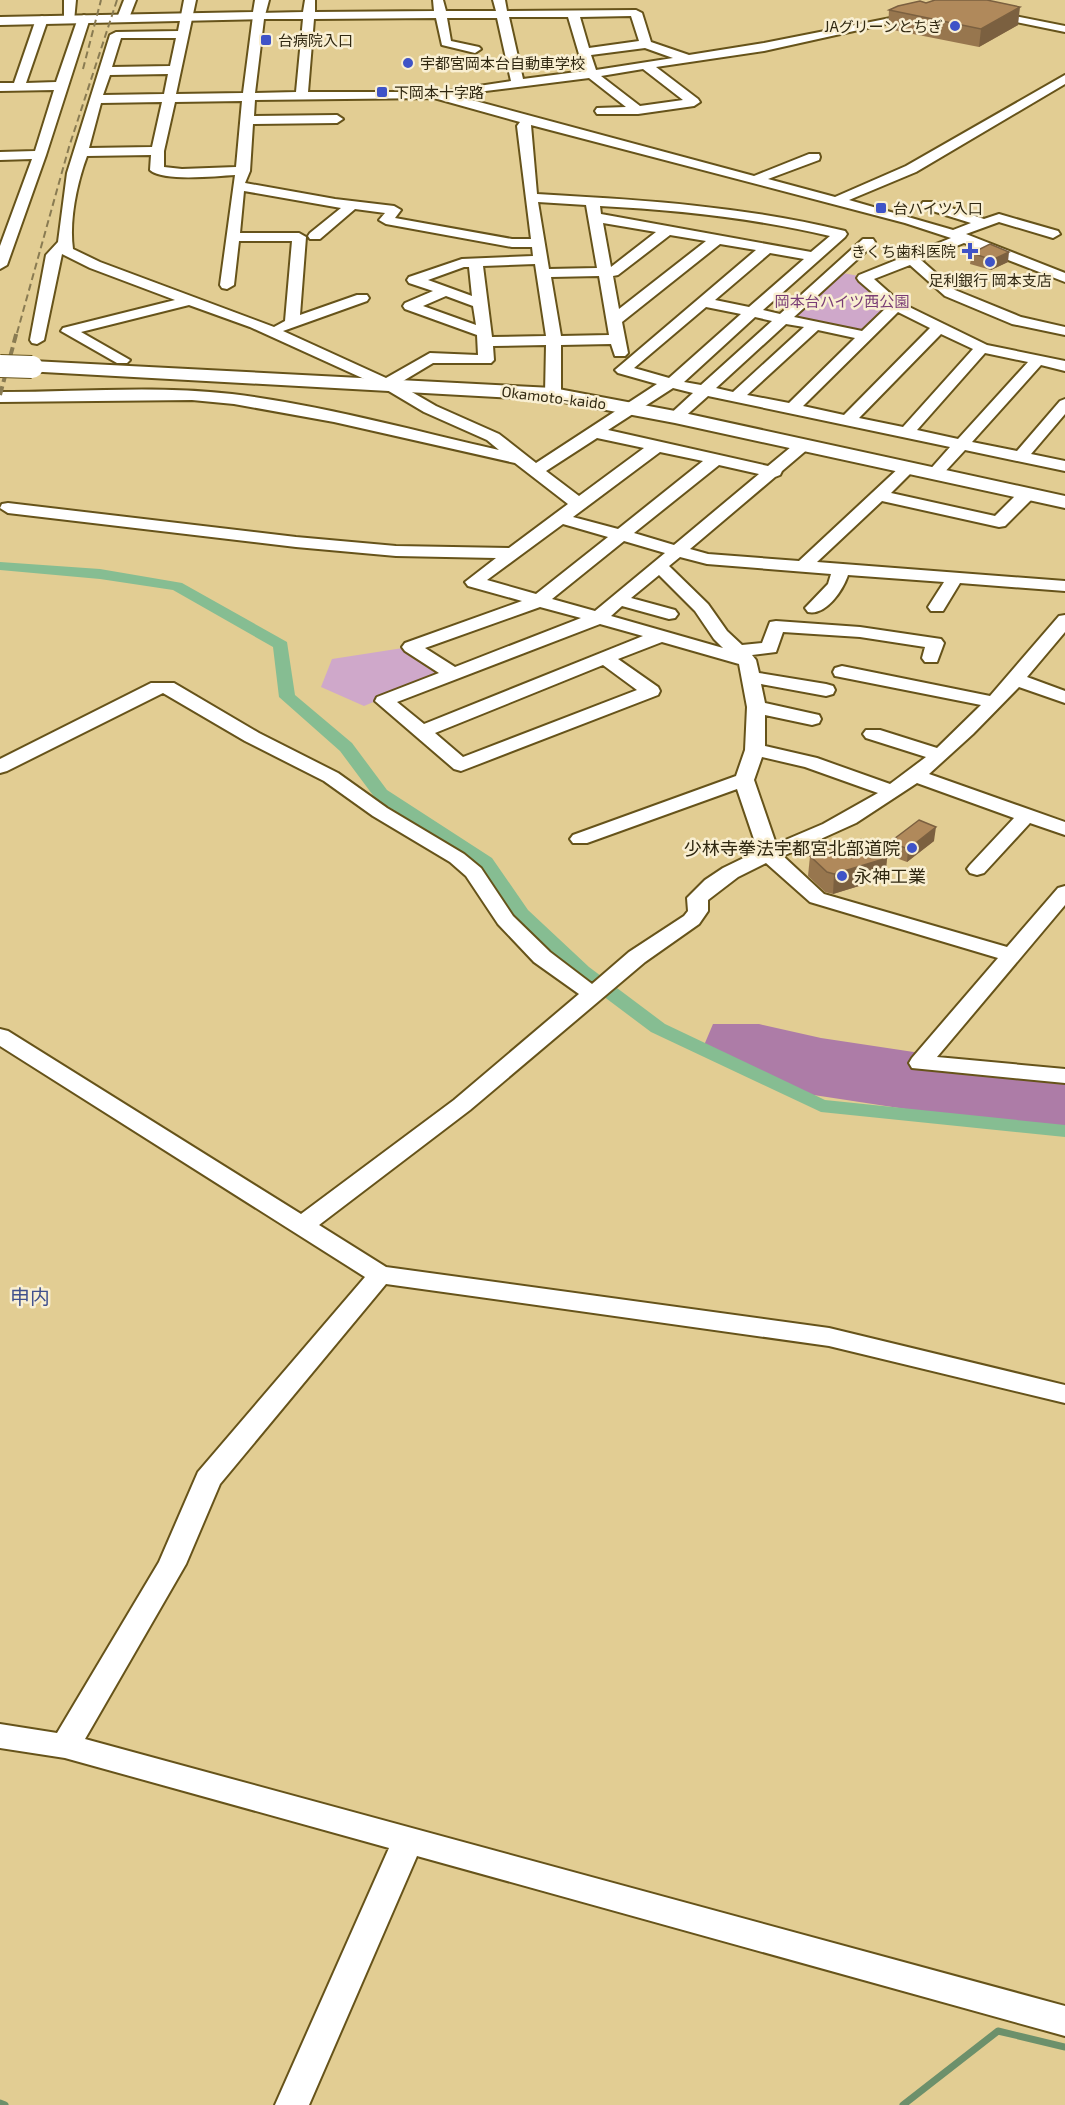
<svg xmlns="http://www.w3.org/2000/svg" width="1065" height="2105" font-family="'Exo 2','Noto Sans JP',sans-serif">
  <rect width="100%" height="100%" fill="#e2cd93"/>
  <g fill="#cfa8ca">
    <path d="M832,271L859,276L890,305L861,332L781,316Z"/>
    <path d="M403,648L442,673L364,706L321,687L332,659Z"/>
  </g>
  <path fill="#ad7ca7" d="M713,1024H759L821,1038L1065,1075V1126L958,1117L794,1092L702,1050Z"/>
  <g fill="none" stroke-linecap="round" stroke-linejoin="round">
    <g stroke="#6c906b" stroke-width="7">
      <path d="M0,2103L5,2105"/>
      <path d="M903,2105L998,2031L1065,2047"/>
    </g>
    <path fill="#86bd92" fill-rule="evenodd" d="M0,562L100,569L182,583L287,642L295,695L352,743L387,790L492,858L528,910L589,967L665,1024L825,1100L1065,1125V1137L821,1112L651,1032L575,975L515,918L480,866L375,798L340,751L279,697L273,647L173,590L100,579L0,570Z"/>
    <defs>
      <g id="minor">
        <path d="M64,0H76L74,21H66L64,19Z"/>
        <path d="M124,0H136L129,18L123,21L117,18Z"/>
        <path d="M184,0H196L176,94L243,93L253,16L259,13L303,12L305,0H315V12L434,11L433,0H443L446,11H496L493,0H505L507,11L636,10L642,13L651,42L689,55L764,43L921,12L923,14L917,17L764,51L656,67L698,99L700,102L694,106L638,114H597L595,111L597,108L626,107L589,78L453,95L754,176L809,154H819L820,157L819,160L768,179L835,197L906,166L1065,75V84L916,172L849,200L953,230L971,223L923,208L921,205L923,202H933L984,219L999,214L1058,231L1060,234L1053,238L999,222L966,234L1065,273V282L964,243L921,260L955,290L1021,317L1065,327V335L1012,324L945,296L910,265L874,279L901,303L987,345L1065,361V371L1041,365L972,442L1017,451L1060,401L1065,399V414L1031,454L1065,461V471L965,450L941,476L935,478L927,473L950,447L708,396L681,420L675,422L667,417L693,393L673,388L608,430L768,466L797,442H809L811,445L809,448L782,471L780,475L775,477L690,549L708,554L799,561L902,465L908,463L916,468L891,493L995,516L1021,490H1033L1035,494L1033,498L1005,526L999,527L882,501L817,562L1065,581V591L960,583L943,611H931L928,607L944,582L848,575C843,590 826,616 808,612L805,608L828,584L831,574L707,564L680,557L669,566L708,604L727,631L742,645L762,643L770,622L776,621L860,627L941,639L944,643L937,662H925L922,658L925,647L860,637L783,632L776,652L752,655L756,660L759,673L826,684L833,686L835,690L833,694L826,696L761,684L765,703L819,715L821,719L819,723L812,725L765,715V746L817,758L890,784L926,757L866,738L863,734L866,730H880L937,748L981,705L835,676L833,672L835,668L842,666L990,696L1059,616L1065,615V632L1027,677L1065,691V703L1019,687L973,734L929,774L1065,822V835L1030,823L984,873L977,875L970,873L967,869L970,865L1014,818L917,783L856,823L783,856L824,894L1007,947L1058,888L1065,886V905L937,1057L1065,1069V1083L912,1068L909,1063L912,1058L998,958L810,902L766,863L738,877L708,900V911L699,924L645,962L470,1110L319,1225L386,1267L829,1328L1065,1385V1403L829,1346L386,1284L220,1484L186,1564L85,1739L1065,2006V2036L417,1856L309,2105H275L389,1848L65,1758L0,1748V1724L57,1733L159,1562L198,1472L365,1277L0,1046V1029L8,1031L301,1214L454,1100L579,994L534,962L498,924L466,876L450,862L373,816L324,781L245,741L163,693L7,771L0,773V759L151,683H174L259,733L338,773L387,808L464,854L481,868L513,916L550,952L592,984L629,952L684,916L688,911L687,898L705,880L723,868L758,851L737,789L587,843H573L570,839L573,835L736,776L745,750L747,707L739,664L662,642L618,659L658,687L660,691L658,695L461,771L454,769L375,701L377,697L439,673L405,651L402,647L405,643L522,601L468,586L465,582L496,558L396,556L296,547L8,513L0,508L2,504L8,503L296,537L396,546L509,548L568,504L515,463L334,422L234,404L192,400L0,402V392C77,392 156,385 232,394C322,405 411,430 499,450L487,440L424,412L382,387L250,327L189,305L81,332L130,360L127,363H117L61,331L63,328L175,300L90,268L62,254L44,340L37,344L32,343L30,340L46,255L58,242L67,173L110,35L116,32L178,31ZM631,16L639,41L589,48L580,17ZM509,17H568L584,71L523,79ZM436,18L442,45L475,53L481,49L479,47L451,41L447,18H497L511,81L439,92H308L314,19ZM264,19H303L296,92L255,93ZM121,38H176L170,66L112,67ZM645,48L673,58L596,70L591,55ZM643,69L683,100L640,106L601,76ZM168,74L164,94L103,95L110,75ZM434,98L520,122L517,126L531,239H512L395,218L401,210L394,206L335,199L245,183L250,171L253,124L337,123L343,119L337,115L254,116L255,100ZM242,101L236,167L182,169L164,167V151L175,102ZM162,102L152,147L89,148L101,103ZM531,125L905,223L951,238L859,275L857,278L859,281L888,306L862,331L794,317L873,245L875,242L873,239H863L780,314L763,310L845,237L847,234L845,231C742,206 643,200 537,194ZM151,155L150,170C163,182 216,176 235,175L220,285L222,288L227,289L234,285L239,241H292L285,321L274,327L100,262L73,249C69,220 77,183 87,156ZM244,191L341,208L310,233L308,236L310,239H320L355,209L385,213L379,220L386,224L512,247H532L533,256L462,259L409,277L407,280L409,283L433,291L405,303L403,306L405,309L477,335L478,355L430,353L386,378L283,331L367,301L369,298L367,295H357L300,315L306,237L299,233H240ZM538,202L586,205L597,268L549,269ZM600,206C678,210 754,218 830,236L811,252L601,214ZM603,223L656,232L611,267ZM670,235L706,241L619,309L613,276L618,275ZM720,244L756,250L615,370L618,373L657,384L536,463L499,434L436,406L398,384L433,363H491L494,360L493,346L546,345L545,394L553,399L558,397L561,394V345L611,344L615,356H625L628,353L622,322ZM770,253L804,259L749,307L715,300ZM535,264L546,336L492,337L483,266ZM464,267H469L472,296L428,280ZM599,276L609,335L561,336L551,277ZM446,296L473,306L476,325L423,306ZM706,307L741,314L669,378L634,368ZM898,312L930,328L844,415L803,406ZM755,317L772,321L701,385L684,382ZM786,324L804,327L733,392L716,388ZM818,330L855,338L789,403L747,395ZM941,334L973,349L903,427L859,418ZM985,353L1028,362L958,439L917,430ZM597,438L644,448L579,496L546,471ZM660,452L703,461L618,529L573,517ZM719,465L759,474L674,545L634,533ZM563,524L608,537L536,594L487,580ZM624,541L665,553L595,611L552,599ZM659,575L695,611L714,639L723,648L611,616L622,606L669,619L675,618L678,614L675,610L631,598ZM540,607L581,618L455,667L425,648ZM600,624L643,636L424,724L397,702ZM603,665L637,690L463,757L435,733ZM762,757L805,767L878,793L823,824L776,844L754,780Z"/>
        <path d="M990,11L1065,26V32L986,16L984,14Z"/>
        <path d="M84,15L90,18L46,155L7,265L0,269V246L32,159L0,160V152L35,151L54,90L0,91V83H14L36,19L42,16L48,19L26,83L56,82L78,18Z"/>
      </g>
      <g id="major">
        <path d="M255,0H269L264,19L0,25V17L253,12Z"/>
        <path d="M32,361L553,388L675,411L1065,496V508L675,423L553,400L25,371L22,367L25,363Z"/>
      </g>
    </defs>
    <use href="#minor" stroke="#66531a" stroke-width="4"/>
    <use href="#major" stroke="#66531a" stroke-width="4"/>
    <use href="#minor" fill="#fff" fill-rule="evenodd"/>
    <use href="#major" fill="#fff" fill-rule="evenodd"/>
    <g stroke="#897b52" stroke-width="2" stroke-dasharray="7 4" stroke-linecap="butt">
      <path d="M83,69L101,0"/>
      <path d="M17,333L69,147L117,0"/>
    </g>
    <path stroke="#897b52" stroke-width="4" stroke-dasharray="9 4.5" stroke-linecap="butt" d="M0,395L17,331"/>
    <defs>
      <path id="major-bridge" d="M0,366L32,367"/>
    </defs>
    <use href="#major-bridge" stroke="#66531a" stroke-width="24" stroke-linecap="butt"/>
    <use href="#major-bridge" stroke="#fff" stroke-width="22"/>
  </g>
  <g fill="#97764e">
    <path d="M889,10L1018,25L979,47L888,29Z"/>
    <path d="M972,253L1008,262L991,270L970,264Z"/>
    <path d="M934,841L907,862L888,855L890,842Z"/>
    <path d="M845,846L887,858L885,878L833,894L825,892L808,876L810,856Z"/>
  </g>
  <g fill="#7b6040">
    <path d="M1020,7L1018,25L979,47L981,29Z"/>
    <path d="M1009,252L1008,262L991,270L992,260Z"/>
    <path d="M936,827L934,841L907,862L908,849Z"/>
    <path d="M887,858L885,878L833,894L834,874Z"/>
  </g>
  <g fill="#b0895b" stroke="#7b6040" stroke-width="1.5">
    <path d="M935,0H987L1020,7L981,29L889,10L898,6L920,1L926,3Z"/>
    <path d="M990,244L1009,252L992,260L972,253Z"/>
    <path d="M919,820L936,827L908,849L890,842Z"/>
    <path d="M861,839L887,858L834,874L827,872L810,856L842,844L845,846Z"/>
  </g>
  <g fill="#3f53c7" stroke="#f9efd2" stroke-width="2">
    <circle cx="955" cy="26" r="6"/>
    <rect x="260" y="34" width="12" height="12" rx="3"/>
    <circle cx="408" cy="63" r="6"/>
    <rect x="376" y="86" width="12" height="12" rx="3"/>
    <rect x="875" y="202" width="12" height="12" rx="3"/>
    <path d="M967 242h6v6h6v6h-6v6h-6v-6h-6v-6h6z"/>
    <circle cx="990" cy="262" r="6"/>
    <circle cx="912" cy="848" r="6"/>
    <circle cx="842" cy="876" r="6"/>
  </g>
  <g text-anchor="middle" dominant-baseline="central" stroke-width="5" stroke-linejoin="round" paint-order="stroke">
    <g font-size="15" fill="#302811" stroke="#f9efd2" text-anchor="start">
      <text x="943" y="26" text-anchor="end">JAグリーンとちぎ</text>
      <text x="278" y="40">台病院入口</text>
      <text x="420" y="63">宇都宮岡本台自動車学校</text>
      <text x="394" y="92">下岡本十字路</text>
      <text x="893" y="208">台ハイツ入口</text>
      <text x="956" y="251" text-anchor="end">きくち歯科医院</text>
      <text x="990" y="280" text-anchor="middle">足利銀行 岡本支店</text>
    </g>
    <g font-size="15" fill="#7a3d75" stroke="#f9efd2">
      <text x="842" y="301">岡本台ハイツ西公園</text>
    </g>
    <g font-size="15" fill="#302811" stroke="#f9efd2">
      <text transform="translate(554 397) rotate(7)">Okamoto-kaido</text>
    </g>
    <g font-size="18" fill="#302811" stroke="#f9efd2" text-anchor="end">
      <text x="900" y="848">少林寺拳法宇都宮北部道院</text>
      <text x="854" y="876" text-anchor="start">永神工業</text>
    </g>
    <g font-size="20" fill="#41518d" stroke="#f9efd2">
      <text x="30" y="1296">申内</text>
    </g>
  </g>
</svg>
